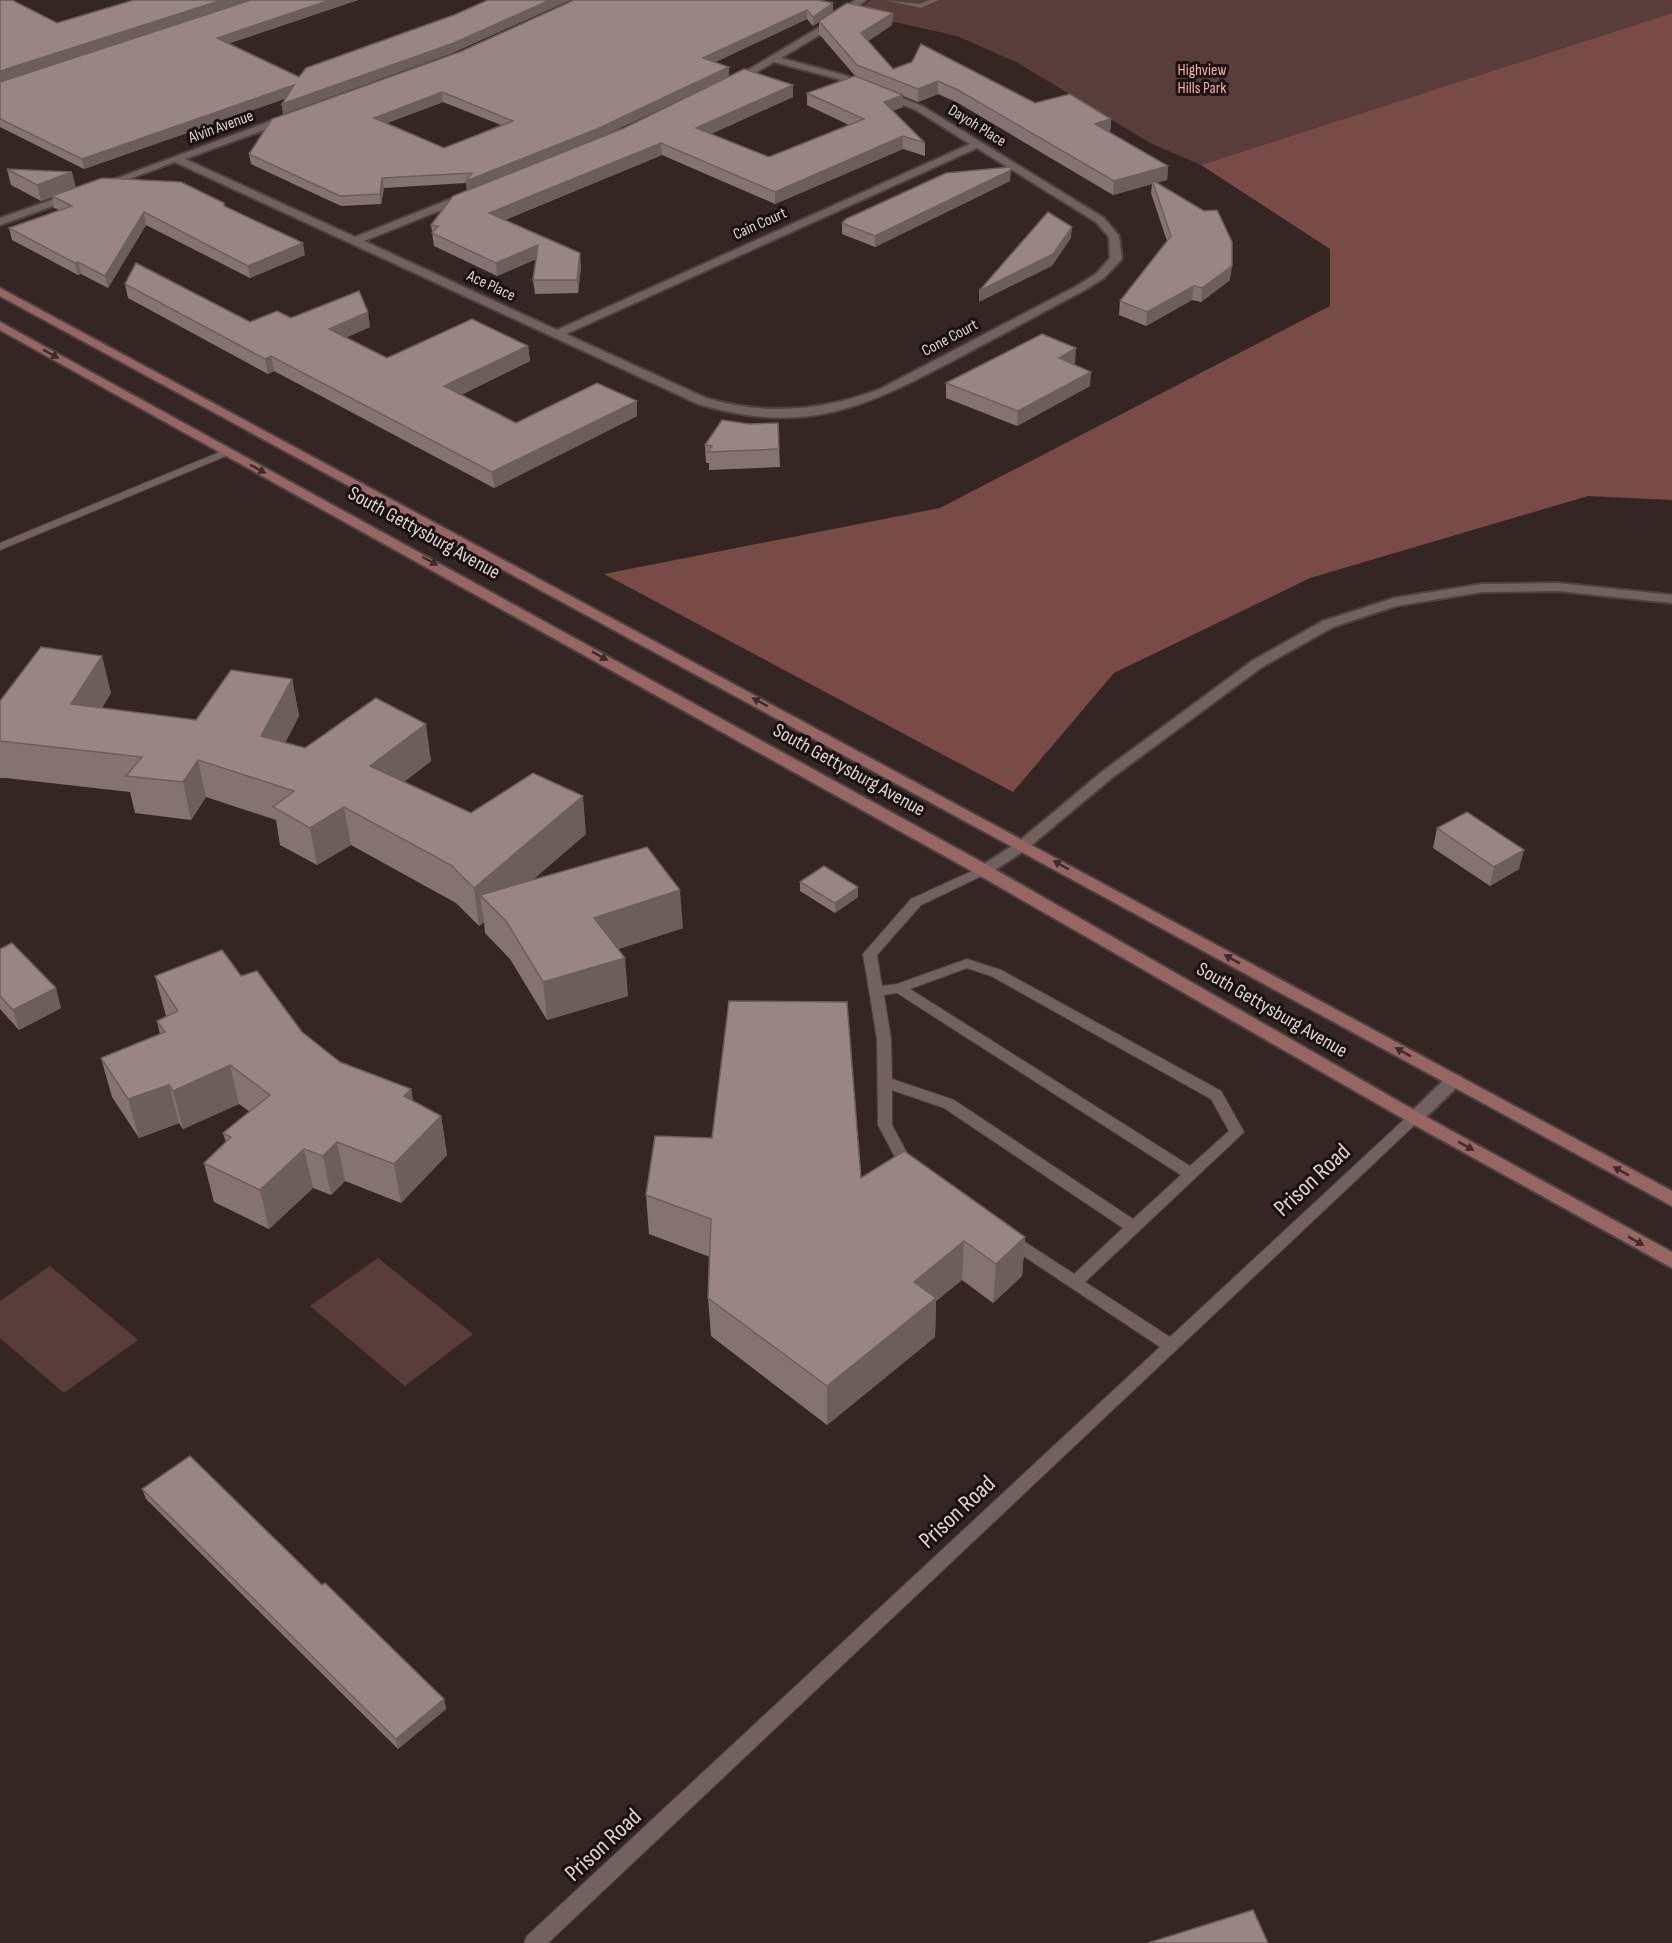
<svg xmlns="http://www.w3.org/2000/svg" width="1672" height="1943" font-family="'Sofia Sans Condensed',sans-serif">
  <rect width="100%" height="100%" fill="#352624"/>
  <g fill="#583d3b">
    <path d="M870,0H1672V13L1201,165L1150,143L1018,63L957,36L854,13Z"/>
    <path d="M378,1258L473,1334L405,1386L310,1306Z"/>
    <path d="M50,1266L138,1340L64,1393L0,1338V1301Z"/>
  </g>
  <path fill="#784b47" d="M1672,13V500L1588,496L1310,578L1114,673L1013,792L604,574L940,508L1330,306V249L1201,165Z"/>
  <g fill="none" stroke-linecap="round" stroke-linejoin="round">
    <defs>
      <g id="service">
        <path d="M884,0L920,4L929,0H939L921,8Z"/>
        <path d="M227,449L232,452L231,454L0,550V543Z"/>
        <path d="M983,866L988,867L989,870L988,873L921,905L877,955L882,986L897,984L967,959L1001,970L1221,1091L1244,1132L1085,1282L1170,1337L1410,1114H1420L1422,1118L548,1943H524L527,1936L1160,1347L1004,1243L1001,1239L1004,1235H1014L1074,1274L1123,1228L944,1108L892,1090V1125L915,1168L913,1172H903L878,1125L877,1039L863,954L911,899ZM967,968L991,976L1211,1099L1229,1131L1190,1166L910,989ZM897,993L1181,1175L1133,1219L954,1100L892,1079L891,1039L884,995Z"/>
      </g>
      <g id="minor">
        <path d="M855,0H866L826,31L781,58L844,75L922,106L1104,218L1119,236L1122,259L1104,278L1083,291C1041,313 1000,336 958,358C864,408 806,436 698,404L175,162L105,188L96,186L284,116H292V120L185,159L355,237L463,194H471V198L364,241L557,330L970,144L916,110L838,79L774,62L736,84L728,82L820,27ZM977,148L1096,222L1109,237L1110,258L1096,274L1075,287L880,389C822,411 765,416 706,398L566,334Z"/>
        <path d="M74,192L79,195L78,197L0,225V218Z"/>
        <path d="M1558,583L1672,595V603L1558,591L1482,592L1396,606L1333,627L1262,667L1113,777L1028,848L989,874H977L975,870L1018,842L1103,771L1252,661L1323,621L1394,598L1482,584Z"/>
        <path d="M1454,1074L1460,1076L1463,1080L1460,1084L1421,1122H1409L1406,1118L1409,1114L1448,1076Z"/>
      </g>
      <g id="secondary">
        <path d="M0,288L1672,1191V1206L0,296Z"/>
        <path d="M0,322L989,866L1421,1114L1672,1252V1268L1409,1122L977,874L0,330Z"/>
      </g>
    </defs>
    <use href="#service" stroke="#4e4241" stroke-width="2"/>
    <use href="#minor" stroke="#4e4241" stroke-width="4"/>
    <use href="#secondary" stroke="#4e4241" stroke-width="4"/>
    <use href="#service" fill="#73615f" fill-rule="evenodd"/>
    <use href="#minor" fill="#73615f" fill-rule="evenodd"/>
    <use href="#secondary" fill="#966663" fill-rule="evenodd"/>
  </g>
  <g fill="#847372" fill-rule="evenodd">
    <path d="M134,0H358L229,43L299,77L455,52L283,114L282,104L286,98L84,169L0,127V82L181,23H57Z"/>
    <path d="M818,0L833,12L893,13L892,25L868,41L893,69L1035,103L1111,119L1110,133L1168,166L1167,180L1156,183L1230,280L1201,302L1192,300L1146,326L1119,315L1120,301L1167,241L1151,193L1152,184L1113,195L958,103L938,94L918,102L903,96V107L892,111L925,143V156L903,149L775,204L662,155L505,220L581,266L578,293L535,294L533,280L536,259L497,276L434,246L431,225L467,190L466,183L384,188L381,204L341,206L251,164L249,154L462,51ZM807,19L813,26L819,22V34L856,77L807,93V105L849,125L769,157L711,134L793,97V85L729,76V67L715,62ZM724,79L624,128L605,135ZM443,102L501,125L444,148L387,123Z"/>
    <path d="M7,169L76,187L224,203L225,206L305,255L250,278L146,225L108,288L81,274L78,275L12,240L9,228L59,210L54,208L52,197L41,201L11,185Z"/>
    <path d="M1010,181L875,247L842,234V223Z"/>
    <path d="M125,284L250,322L291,318L370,327L346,337L387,358L528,346L530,361L461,395L516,423L637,401V416L494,488L274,371L268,374L128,298Z"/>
    <path d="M1075,363L1074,364L1090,386L1017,426L946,398V383Z"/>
    <path d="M778,423L780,467L709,470V463H706L705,445L749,424Z"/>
    <path d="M292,679L299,716L285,743L305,748L431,761L404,782L471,813L586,834L533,879L683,928L618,949L628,996L547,1020L510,959L485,933L484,922L479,926L456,903L351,845L317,865L280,845L276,820L206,797L191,820L135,813L130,792L6,778H0V701L111,693L102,708L196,720Z"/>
    <path d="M1437,828L1519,869L1490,886L1433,848Z"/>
    <path d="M800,882L858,897L835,913L800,891Z"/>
    <path d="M0,949L61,1008L19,1030L0,1009Z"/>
    <path d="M155,976H241L302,1032L340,1062L411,1089L413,1102L441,1116L447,1155L401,1203L345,1181L331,1195L313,1188L269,1229L214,1202L204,1163L226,1142L223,1133L250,1112L239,1104L183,1129L179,1123L139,1138L112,1097L101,1058L160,1034L157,1021L166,1016Z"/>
    <path d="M861,1178L1025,1237L1022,1276L993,1303L962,1280L936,1301L935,1337L827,1425L711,1336L708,1298L710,1257L649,1234L646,1195Z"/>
    <path d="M142,1489L322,1585L444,1699L446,1709L398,1749L146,1499Z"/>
  </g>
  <g fill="#6b5e5c">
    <path d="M222,0H252L0,82V71Z"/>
    <path d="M330,0H358L219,47L217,38Z"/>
    <path d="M550,0H571L455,52L283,114L282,104Z"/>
    <path d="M833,3V12L813,26V17Z"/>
    <path d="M807,10V19L703,68V58Z"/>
    <path d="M893,13L892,25L861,46V33Z"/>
    <path d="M729,67V76L597,139L467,191L466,181Z"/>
    <path d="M938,81V94L918,102V89Z"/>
    <path d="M294,85L296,95L84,169L82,159Z"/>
    <path d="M793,85V97L696,140V128Z"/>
    <path d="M442,92L443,102L376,127L374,118Z"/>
    <path d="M903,95V107L883,114L884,102Z"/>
    <path d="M1111,119L1110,133L1095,124Z"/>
    <path d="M903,136V149L775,204V192Z"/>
    <path d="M661,143L662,155L490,226L489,213Z"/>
    <path d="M1168,166L1167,180L1153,183L1152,180V184L1113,195L1114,181Z"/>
    <path d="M1011,170L1010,181L875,247V236Z"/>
    <path d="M72,172L76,188L52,196V197L41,201L37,185Z"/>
    <path d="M382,178L384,188L381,204L380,194Z"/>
    <path d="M144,212L146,225L108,288L105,276Z"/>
    <path d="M1072,227L1071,238L1052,266L979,302V291Z"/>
    <path d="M303,243L305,255L250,278L248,266Z"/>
    <path d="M538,245L539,258L497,276L496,263Z"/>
    <path d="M580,253L581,266L578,293L577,280Z"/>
    <path d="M78,262L81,274L78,275L75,263Z"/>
    <path d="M1232,266L1230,280L1201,302L1202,288Z"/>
    <path d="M1194,286L1192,300L1146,326L1147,312Z"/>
    <path d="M368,312L370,327L332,344L329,329Z"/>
    <path d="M528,346L530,361L446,402L444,386Z"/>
    <path d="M1076,348L1075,363L1058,372L1059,358Z"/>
    <path d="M271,356L274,371L268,374L265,359Z"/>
    <path d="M1091,372L1090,386L1017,426L1018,411Z"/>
    <path d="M637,401V416L494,488L492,472Z"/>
    <path d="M102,656L111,693L81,741L71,704Z"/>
    <path d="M292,679L299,716L268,773L261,736Z"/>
    <path d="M426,724L431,761L376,803L370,766Z"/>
    <path d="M198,760L206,797L191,820L183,782Z"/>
    <path d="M583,796L586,834L497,911L480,895L484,922L479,926L474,888Z"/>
    <path d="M344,807L351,845L317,865L310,828Z"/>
    <path d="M1524,850L1519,869L1490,886L1494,867Z"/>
    <path d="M858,887V897L835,913V903Z"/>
    <path d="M680,890L683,928L597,956L594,918Z"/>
    <path d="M625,958L628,996L547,1020L543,982Z"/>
    <path d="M56,988L61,1008L19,1030L13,1010Z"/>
    <path d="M230,1065L239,1104L183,1129L173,1091Z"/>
    <path d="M169,1085L179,1123L139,1138L128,1099Z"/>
    <path d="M411,1089L418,1128L404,1096Z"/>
    <path d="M441,1116L447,1155L401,1203L394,1164Z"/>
    <path d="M337,1142L345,1181L331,1195L323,1156Z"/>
    <path d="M304,1149L313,1188L269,1229L260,1190Z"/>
    <path d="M1025,1237L1022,1276L993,1303L996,1264Z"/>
    <path d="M964,1241L962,1280L936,1301L935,1337L827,1425V1386L914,1282Z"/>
    <path d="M444,1699L446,1709L398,1749L396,1739Z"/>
  </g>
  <g fill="#998684" stroke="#6b5e5c" stroke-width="1.5" fill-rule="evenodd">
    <path d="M0,0H12L57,23L134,0H222L0,71Z"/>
    <path d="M251,0H330L217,38L299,77L306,68L454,15L488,0H550L454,43L282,104L294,85L82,159L0,119V82Z"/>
    <path d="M574,0H818L833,3L813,17L807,10L703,58L729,67L597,129L466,181L472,173L382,178L380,194L340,196L249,154L272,119L462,51ZM442,92L513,121L444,148L374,118Z"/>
    <path d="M847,3L893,13L861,33L893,69L912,62L921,44L1035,103L1070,94L1111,119L1095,124L1168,166L1114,181L958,90L938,81L918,89L857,65L819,21Z"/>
    <path d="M744,69L793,85L696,128L769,157L864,119L807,93L855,76L903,95L884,102L925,143L903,136L775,192L661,143L489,213L580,253L577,280H533L538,245L496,263L432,233L438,226L431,225L453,196L624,128Z"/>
    <path d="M1010,167L1011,170L875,236L842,223L846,219L946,173Z"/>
    <path d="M7,169L72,172L37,185Z"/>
    <path d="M102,178L181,182L224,203V206L303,243L248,266L144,212L105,276L78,262L75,263L9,228L72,206L52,196Z"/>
    <path d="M1152,180L1204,211L1217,210L1232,242V266L1202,288L1194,286L1147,312L1120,301L1171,236Z"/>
    <path d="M1048,212L1072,227L1053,254L979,291Z"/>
    <path d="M136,263L250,322L277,311L291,318L359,291L368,312L329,329L387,358L472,319L528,346L444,386L516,423L597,383L637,401L492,472L271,356L265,359L125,284Z"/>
    <path d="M1042,334L1076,348L1059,358L1091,372L1018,411L946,383Z"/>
    <path d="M722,420L749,424L778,423L779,449L708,452L712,446L705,445Z"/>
    <path d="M41,647L102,656L71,704L196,720L231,670L292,679L261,736L305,748L376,698L426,724L370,766L471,813L533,773L583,796L474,888L451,865L344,807L310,828L273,807L294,791L198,760L183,782L126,776L142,757L0,741V701Z"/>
    <path d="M1467,812L1524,850L1494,867L1437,828Z"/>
    <path d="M647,847L680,890L594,918L625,958L543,982L506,921L480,895Z"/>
    <path d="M824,866L858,887L835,903L800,882Z"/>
    <path d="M12,943L56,988L13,1010L0,996V949Z"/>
    <path d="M222,950L241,976L257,971L302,1032L340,1062L411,1089L404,1096L441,1116L394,1164L337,1142L323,1156L304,1149L260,1190L204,1163L231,1137L223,1133L270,1095L230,1065L173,1091L169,1085L128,1099L101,1058L165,1032L157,1021L178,1011L155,976Z"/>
    <path d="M729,1001L847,1002L861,1178L904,1151L1025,1237L996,1264L964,1241L914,1282L936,1298L827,1386L708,1298L711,1219L646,1195L655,1136L712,1138Z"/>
    <path d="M190,1456L322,1585L325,1583L444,1699L396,1739L142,1489Z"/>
    <path d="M1253,1910L1268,1943H1148Z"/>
  </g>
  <defs><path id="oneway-solid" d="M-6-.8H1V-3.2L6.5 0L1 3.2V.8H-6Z" transform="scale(1.5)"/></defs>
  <g fill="#3e2b29">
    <use href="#oneway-solid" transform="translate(51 354) rotate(29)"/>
    <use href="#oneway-solid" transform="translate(258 469) rotate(28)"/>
    <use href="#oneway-solid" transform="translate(430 561) rotate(28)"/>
    <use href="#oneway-solid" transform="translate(600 656) rotate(29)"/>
    <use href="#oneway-solid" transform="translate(760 702) rotate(-152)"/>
    <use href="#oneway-solid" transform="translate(1061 865) rotate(-151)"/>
    <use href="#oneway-solid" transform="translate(1232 959) rotate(-151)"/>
    <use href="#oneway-solid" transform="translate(1403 1052) rotate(-151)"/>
    <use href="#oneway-solid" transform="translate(1466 1146) rotate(29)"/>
    <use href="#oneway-solid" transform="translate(1621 1171) rotate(-151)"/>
    <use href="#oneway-solid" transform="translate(1636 1241) rotate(29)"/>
  </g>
  <g text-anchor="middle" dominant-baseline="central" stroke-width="6" stroke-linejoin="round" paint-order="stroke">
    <g font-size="16" fill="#f9aca5" stroke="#181110">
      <text x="1202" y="70">Highview<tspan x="1202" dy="18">Hills Park</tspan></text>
    </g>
    <g font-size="16" fill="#ded4d2" stroke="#181110">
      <text transform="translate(977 126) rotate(32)">Dayoh Place</text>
      <text transform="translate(221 127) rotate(-20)">Alvin Avenue</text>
      <text transform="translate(760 224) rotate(-24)">Cain Court</text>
      <text transform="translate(491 286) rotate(25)">Ace Place</text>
      <text transform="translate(950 338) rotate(-28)">Cone Court</text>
    </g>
    <g font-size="20" fill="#ded4d2" stroke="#181110">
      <text transform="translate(424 533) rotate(29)">South Gettysburg Avenue</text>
      <text transform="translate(849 770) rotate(29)">South Gettysburg Avenue</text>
      <text transform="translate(1272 1010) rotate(30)">South Gettysburg Avenue</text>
    </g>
    <g font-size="24" fill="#ded4d2" stroke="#181110">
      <text transform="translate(1312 1180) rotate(-43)">Prison Road</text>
      <text transform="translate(957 1512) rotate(-43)">Prison Road</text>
      <text transform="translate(603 1845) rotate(-43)">Prison Road</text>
    </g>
  </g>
</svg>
